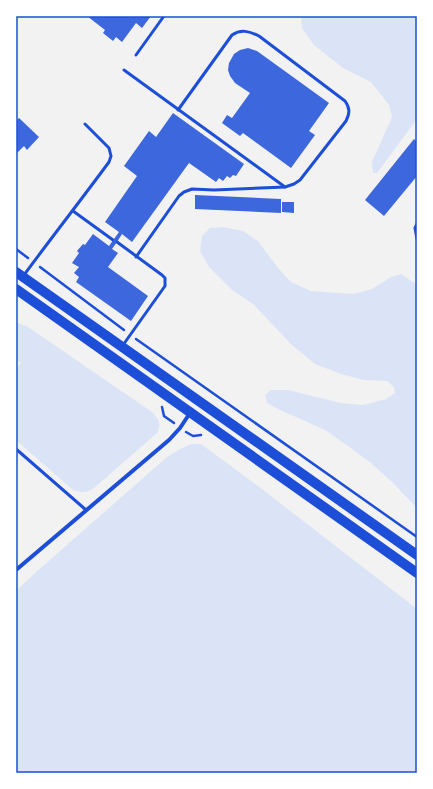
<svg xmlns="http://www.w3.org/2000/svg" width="433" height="789" font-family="Rubik,sans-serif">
  <rect width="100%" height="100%" fill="#f2f2f2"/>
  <g fill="#dbe4f7">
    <path d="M301,16H417V119L377,173H373L372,162L392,117L389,105L371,82L343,68L314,45L302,28Z"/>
    <path d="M223,227L243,231L258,241L278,268L291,282L311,291L353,294L372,289L391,277L401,274L417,285V508L392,482L371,463L348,446L325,430L278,409L267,403L265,395L271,390H288L341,403L363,405L386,399L395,393L394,387L387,381L364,380L341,374L315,364L292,345L253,304L232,290L209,267L200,251L202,236L210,228Z"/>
    <path d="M16,322L28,327L152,412C159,420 162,423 157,433L94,488C86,493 82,493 73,490L16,440V369L21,363L16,359Z"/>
    <path d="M191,444H201L262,489L417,609V773H16V591L35,573L167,457L180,449Z"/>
  </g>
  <g fill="#3d67dc">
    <path d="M87,16H151L142,28L136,23L122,42L116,37L113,41L103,33L105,30Z"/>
    <path d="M248,48L257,51L329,103L309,131L315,135L291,168L243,133L240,136L222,123L227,115L232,118L250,93L235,83L230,76L228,70L229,63L234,54L240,50Z"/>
    <path d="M173,113L244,164L236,176L233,175L230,178L227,176L223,181L219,178L216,182L189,163L132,242L122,234L117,242L112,249L118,253L108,267L148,296L131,321L76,282L79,277L74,273L79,267L72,263L79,253L77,251L83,244L85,245L93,234L109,246L119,232L105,222L137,176L124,166L149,131L156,137Z"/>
    <path d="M19,118L39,137L27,150L24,146L16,154V121Z"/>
    <path d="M414,139L417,142V176L384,216L365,200Z"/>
    <path d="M195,195L281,199V213L195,209Z"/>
    <path d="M282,202H294V213L282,212Z"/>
  </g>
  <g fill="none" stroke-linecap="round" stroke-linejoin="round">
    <g stroke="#1d4ed8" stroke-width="2.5">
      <path d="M16,249L28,258"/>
      <path d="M40,267L124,330"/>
      <path d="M136,339L417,537"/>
      <path d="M162,407L164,416L174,423"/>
      <path d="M186,432L193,436L201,435"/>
    </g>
    <g stroke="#1d4ed8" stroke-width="3">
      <path d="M136,55L164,16"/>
      <path d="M124,70L285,187"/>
      <path d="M73,211L113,240"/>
      <path d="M417,224L415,228L417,239"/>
      <path d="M117,242L162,275L165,278V286L123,345"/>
      <path d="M136,257L179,196L184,192L192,189L214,190L285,187L294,184L300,180L346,121C350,113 350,108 345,101L259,36C249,31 241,29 232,35L178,110"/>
      <path d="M24,275C52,237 81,200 109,162L111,156L109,148L85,124"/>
      <path d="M16,449L86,510"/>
    </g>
    <path stroke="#1d4ed8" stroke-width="4" d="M16,570L169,440L180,428L190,413"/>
    <g stroke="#1d4ed8" stroke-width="10">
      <path d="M16,272L417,555"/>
      <path d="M16,289L417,573"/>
    </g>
  </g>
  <rect width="433" height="789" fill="none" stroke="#ffffff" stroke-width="34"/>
  <rect x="17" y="17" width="399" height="755" fill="none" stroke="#1d4ed8" stroke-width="1.5"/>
</svg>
